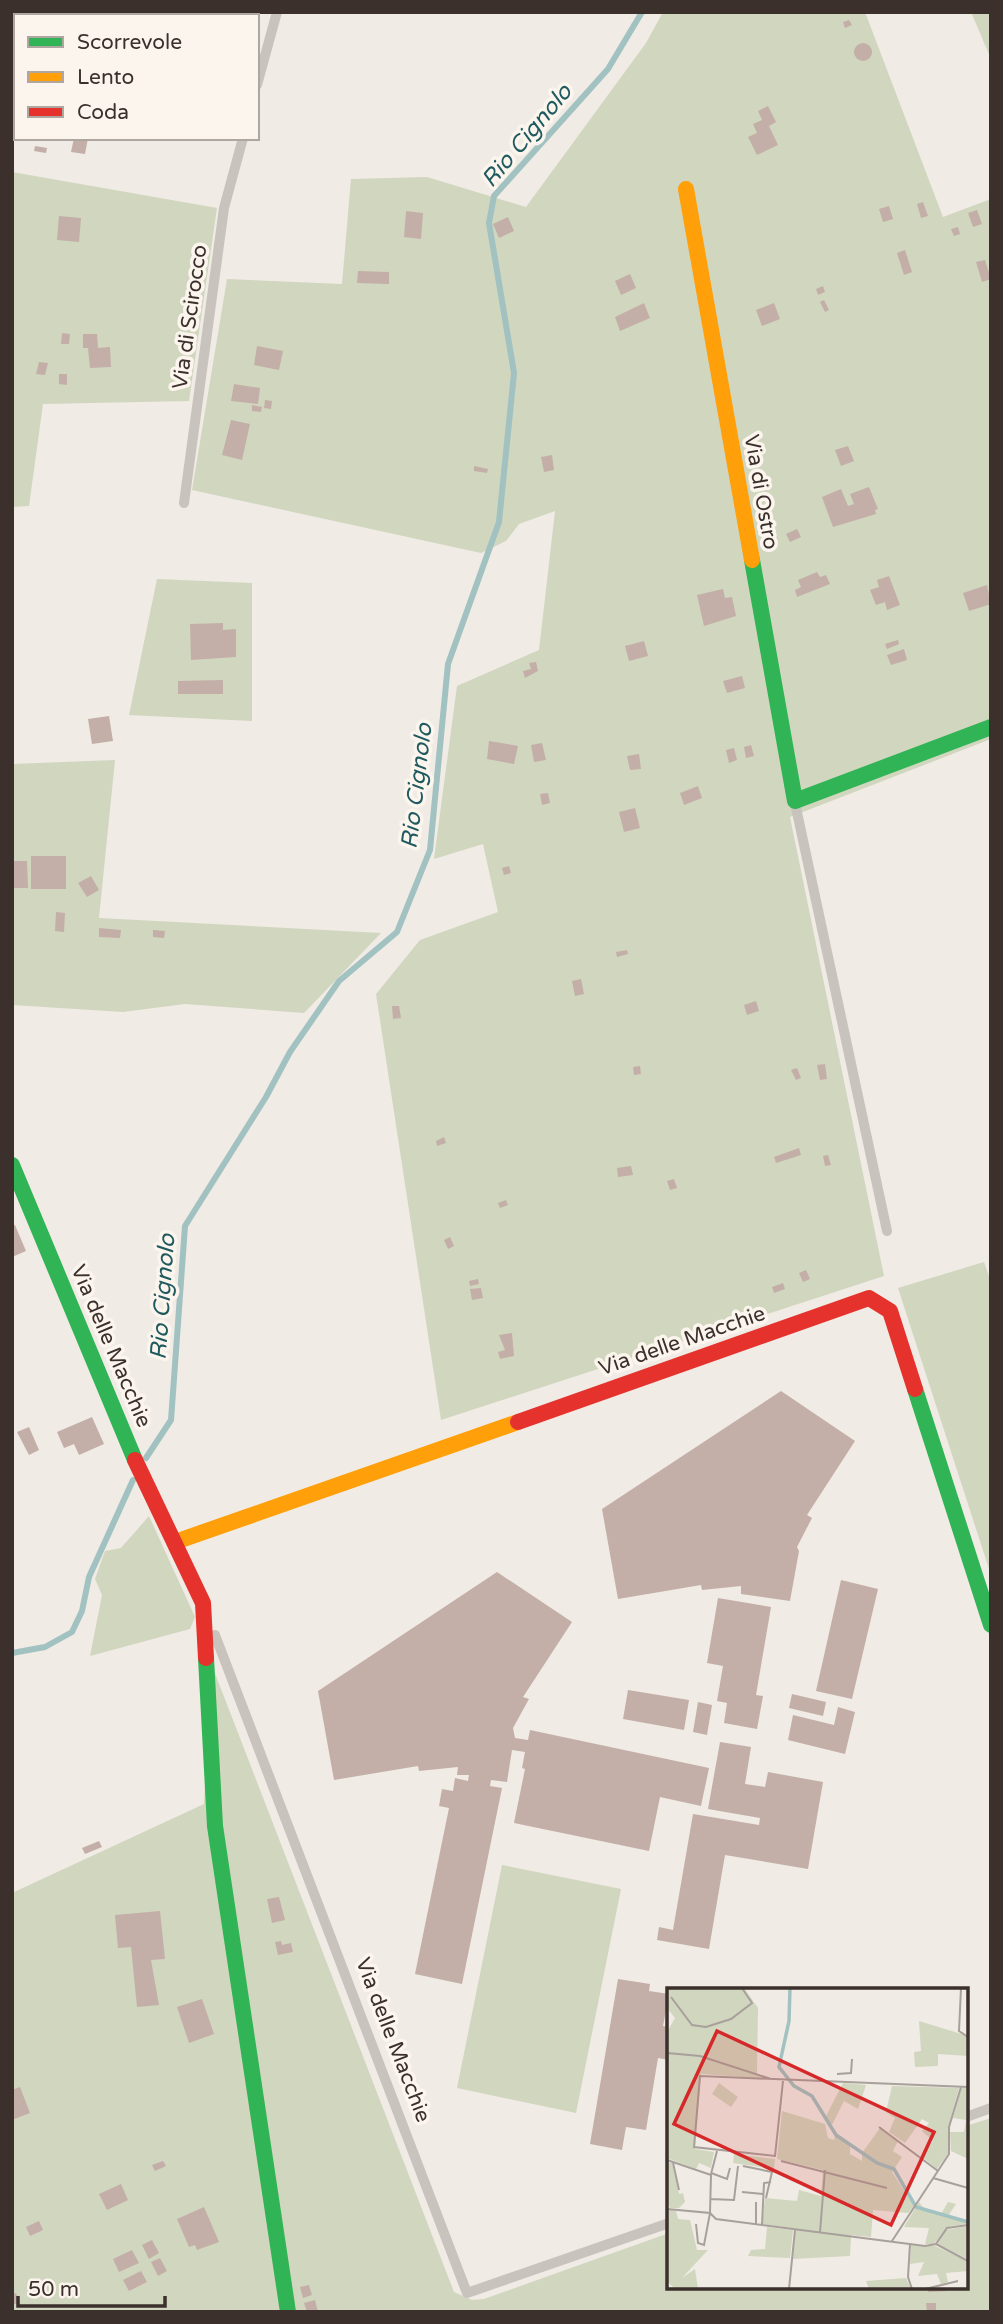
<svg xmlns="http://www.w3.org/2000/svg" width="1003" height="2324" font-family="'Varela Round',sans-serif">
  <rect width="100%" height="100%" fill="#f0ebe5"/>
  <g fill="#d1d6bf">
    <path d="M12,12H71L70,16H16V102L12,101Z"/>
    <path d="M663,12H865L943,217L991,199V739L790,817L884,1276L441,1420L376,994L420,940L498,912L483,844L434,859L457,686L539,650L555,511L519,524L506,541L481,553L192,490L227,279L342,284L351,179L427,177L526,207L646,43Z"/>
    <path d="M971,12H991V59Z"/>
    <path d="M12,172L217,208L189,401L43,404L29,506L12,507Z"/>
    <path d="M157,579L252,583V721L129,715Z"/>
    <path d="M115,760L99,918L381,933L304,1013L185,1004L123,1012L12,1005V764Z"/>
    <path d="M984,1262L991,1282V1575L898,1288Z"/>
    <path d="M149,1516L195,1617L190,1629L90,1656L102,1595L95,1579L105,1551L121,1548Z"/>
    <path d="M211,1663L454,2292L472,2300L484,2299L669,2233V2287H966V2126L991,2118V2312H12V1893L204,1804Z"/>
    <path d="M502,1865L621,1889L576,2113L457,2088Z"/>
  </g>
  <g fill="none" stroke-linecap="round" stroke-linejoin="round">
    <g stroke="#a1c2c1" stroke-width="6">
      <path d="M146,1458L171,1420L185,1226L266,1097L290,1052L339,981L397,932L430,850L448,664L499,522L514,373L489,223L494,196L608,69L642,12"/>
      <path d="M12,1653L45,1647L72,1632L82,1611L89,1577L133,1480"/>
    </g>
  </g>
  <g fill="#c3afa7">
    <path d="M849,20L852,25L845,28L843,22Z"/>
    <circle cx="863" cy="52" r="9"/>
    <path d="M768,106L776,122L769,126L778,145L757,155L748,137L757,133L753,124L762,120L758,111Z"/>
    <path d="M74,138H88L85,154L71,152Z"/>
    <path d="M35,146L47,148L46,153L34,151Z"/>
    <path d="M923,202L928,216L921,218L917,204Z"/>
    <path d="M889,206L893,219L883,222L879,209Z"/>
    <path d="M977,210L982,224L973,227L968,213Z"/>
    <path d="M406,211L423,213L421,239L404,237Z"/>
    <path d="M59,216L81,218L79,242L57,240Z"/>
    <path d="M508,217L514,231L499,238L493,224Z"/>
    <path d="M958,227L960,234L954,236L951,229Z"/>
    <path d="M905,250L912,272L904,275L897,253Z"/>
    <path d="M985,260L991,279L982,282L976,262Z"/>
    <path d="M358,271L389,272V284L357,283Z"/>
    <path d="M630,274L636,288L621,295L615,281Z"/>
    <path d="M823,286L825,292L818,295L816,289Z"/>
    <path d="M824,300L829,310L825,312L820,302Z"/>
    <path d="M644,303L650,318L620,331L615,317Z"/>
    <path d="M774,303L780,319L762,326L756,310Z"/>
    <path d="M62,333L70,334L69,344H61Z"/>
    <path d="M83,334H97L98,348L110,347L111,367L90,368L88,348H83Z"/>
    <path d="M257,346L283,351L279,370L254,365Z"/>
    <path d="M39,362L48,363L45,375L36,374Z"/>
    <path d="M59,374H67V385L59,384Z"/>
    <path d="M234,384L260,388L258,404L231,401Z"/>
    <path d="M265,400L272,401L271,409L264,408Z"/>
    <path d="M252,405L262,407L261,412L252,411Z"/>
    <path d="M231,420L250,424L242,460L222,455Z"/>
    <path d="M848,446L854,461L841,466L835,450Z"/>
    <path d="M552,455L554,470L544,472L541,457Z"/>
    <path d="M474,466L488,469L487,473L474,471Z"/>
    <path d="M869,487L878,509L875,510L876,514L833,527L822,497L841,489L848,506L854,504L850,494Z"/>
    <path d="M797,529L801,537L790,542L786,534Z"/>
    <path d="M817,572L820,577L826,575L830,584L797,597L795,590L801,587L798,580Z"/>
    <path d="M889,576L900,605L887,610L885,602L876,605L870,590L879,587L877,580Z"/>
    <path d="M987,585L991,604L969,611L963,593Z"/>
    <path d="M723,589L725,598L732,597L736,616L704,626L697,595Z"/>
    <path d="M223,623V630L236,629V657L191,660L190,624Z"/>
    <path d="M898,640L899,644L887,649L885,644Z"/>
    <path d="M644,641L648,656L629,661L625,646Z"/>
    <path d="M904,649L907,660L891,665L887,655Z"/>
    <path d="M536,662L538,671L525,678L523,671L531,669L529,663Z"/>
    <path d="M742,676L745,688L727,693L723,681Z"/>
    <path d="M223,680V694H178V681Z"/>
    <path d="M109,716L113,741L92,744L88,719Z"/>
    <path d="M489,741L518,746L514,764L487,759Z"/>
    <path d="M542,743L546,760L534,762L531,745Z"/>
    <path d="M751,745L754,756L746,758L744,747Z"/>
    <path d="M734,748L737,760L729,763L726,750Z"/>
    <path d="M639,754L641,769L630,770L627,756Z"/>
    <path d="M698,786L702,798L684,805L680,793Z"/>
    <path d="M548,793L550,803L542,805L540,794Z"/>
    <path d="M635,808L640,828L624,832L619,812Z"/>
    <rect x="31" y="856" width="35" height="33"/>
    <path d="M12,861H27L28,888H12Z"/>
    <path d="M509,866L511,873L504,875L502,868Z"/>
    <path d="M91,876L99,890L87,897L78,883Z"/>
    <path d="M56,912L65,913L64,932L55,931Z"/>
    <path d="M99,928L121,930L120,938L99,937Z"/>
    <path d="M153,930L165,931L164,938L153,937Z"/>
    <path d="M627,950L628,954L617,957L616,952Z"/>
    <path d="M581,979L584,994L575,996L572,981Z"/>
    <path d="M756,1001L759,1011L747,1015L744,1005Z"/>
    <path d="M392,1006H399L401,1018L393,1019Z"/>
    <path d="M825,1064L827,1079L820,1080L817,1065Z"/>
    <path d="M640,1066L641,1074L634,1075L633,1067Z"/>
    <path d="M797,1068L801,1078L796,1080L791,1070Z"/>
    <path d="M444,1137L446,1143L437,1146L436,1141Z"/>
    <path d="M799,1148L801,1155L776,1163L774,1157Z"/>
    <path d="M828,1155L831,1165L825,1166L823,1156Z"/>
    <path d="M631,1166L633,1175L618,1177L617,1168Z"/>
    <path d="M674,1179L677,1188L670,1190L667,1181Z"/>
    <path d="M506,1200L508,1205L500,1208L498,1203Z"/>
    <path d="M15,1225L26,1251L12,1257V1226Z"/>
    <path d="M450,1237L454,1246L448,1249L444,1240Z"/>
    <path d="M806,1270L810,1279L803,1282L799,1273Z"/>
    <path d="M478,1279L479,1284L470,1286L469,1281Z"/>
    <path d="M783,1283L785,1289L774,1293L772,1287Z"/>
    <path d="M481,1288L483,1298L472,1300L470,1289Z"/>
    <path d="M512,1333L514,1356L500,1359L498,1352L505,1350L499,1335Z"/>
    <path d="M781,1391L855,1441L807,1515L812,1518L797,1547L799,1551L790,1601L741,1594V1586L702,1590L701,1585L618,1599L602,1509Z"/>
    <path d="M92,1417L104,1444L79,1455L74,1444L64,1448L57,1432Z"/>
    <path d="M29,1427L39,1450L29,1455L17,1432Z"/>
    <path d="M497,1572L572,1622L523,1697L529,1699L513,1728L515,1738L528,1740L530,1730L709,1768L701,1806L660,1797L649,1851L514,1823L525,1769L522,1768L525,1752L512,1750L507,1782L491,1780L490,1786L502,1788L462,1984L415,1974L449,1808L439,1806L442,1789L453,1791L455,1778L468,1781L469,1775H457L458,1767L419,1771L418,1766L334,1780L318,1691Z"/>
    <path d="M841,1580L878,1589L852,1699L816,1691Z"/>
    <path d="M718,1598L771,1607L756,1695L763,1696L757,1729L724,1723L727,1703L717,1701L723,1666L707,1663Z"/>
    <path d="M628,1690L689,1700L684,1730L623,1719Z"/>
    <path d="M792,1694L826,1702L823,1716L789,1708Z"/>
    <path d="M698,1702L712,1705L707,1735L693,1732Z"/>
    <path d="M838,1707L855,1712L845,1754L788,1740L793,1715L834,1725Z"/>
    <path d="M720,1742L751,1747L745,1784L765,1787L768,1772L823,1782L808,1869L725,1855L709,1949L657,1940L659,1927L673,1930L693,1814L759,1825L760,1818L708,1809Z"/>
    <path d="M99,1841L102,1847L85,1854L82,1848Z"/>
    <path d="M279,1897L285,1920L272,1923L267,1899Z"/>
    <path d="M160,1911L165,1959L151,1960L159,2005L137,2007L131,1947L118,1948L115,1915Z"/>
    <path d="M281,1941L282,1945L291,1943L293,1952L278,1955L275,1942Z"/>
    <path d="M618,1979L650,1984L649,1991L669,1994L663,2026L669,2027V2060L658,2058L646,2130L626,2127L622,2150L590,2144Z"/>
    <path d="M202,1999L214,2034L189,2043L177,2007Z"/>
    <path d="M20,2087L30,2113L12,2120V2090Z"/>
    <path d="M163,2161L166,2166L155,2171L152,2165Z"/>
    <path d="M121,2184L128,2200L107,2210L99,2194Z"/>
    <path d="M204,2207L219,2242L197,2250L195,2245L189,2247L177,2219Z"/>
    <path d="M39,2221L43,2230L30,2236L26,2227Z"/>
    <path d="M152,2240L159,2253L149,2259L142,2245Z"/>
    <path d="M132,2250L139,2263L119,2272L113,2259Z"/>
    <path d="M160,2258L167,2271L158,2276L151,2262Z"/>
    <path d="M141,2271L147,2282L129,2291L123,2280Z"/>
    <path d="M309,2285L312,2295L303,2298L300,2287Z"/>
    <path d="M928,2287H946L947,2291L928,2292Z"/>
    <path d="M16,2293L20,2302L12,2305V2294Z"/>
    <path d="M315,2300L318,2312H307L304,2303Z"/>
    <path d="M926,2303H936V2312H927Z"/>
  </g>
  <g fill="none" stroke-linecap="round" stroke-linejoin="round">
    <g stroke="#c9c3be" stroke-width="10">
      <path d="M257,85L277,12"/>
      <path d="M184,503L224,208L243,138"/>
      <path d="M795,803L887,1231"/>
      <path d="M215,1635L467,2293L669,2223"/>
      <path d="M966,2117L991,2108"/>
    </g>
    <g stroke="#30b455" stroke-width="16">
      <path d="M752,560L795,801L991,727"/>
      <path d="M12,1165L135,1460"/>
      <path d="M915,1389L991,1625"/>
      <path d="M206,1658L215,1826L288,2312"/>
    </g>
    <g stroke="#ff9f0a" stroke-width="16">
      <path d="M686,189L752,560"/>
      <path d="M175,1542L518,1422"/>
    </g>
    <g stroke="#e5322d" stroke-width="16">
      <path d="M518,1422L869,1298L890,1311L915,1389"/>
      <path d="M135,1460L203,1603L206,1658"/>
    </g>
  </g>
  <g text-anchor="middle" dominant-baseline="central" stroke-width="7" stroke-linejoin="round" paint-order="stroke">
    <g font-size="21" fill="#3b302b" stroke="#fbf5ee">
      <text transform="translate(190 317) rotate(-82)">Via di Scirocco</text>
      <text transform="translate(761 492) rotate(80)">Via di Ostro</text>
      <text transform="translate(682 1341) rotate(-19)">Via delle Macchie</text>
      <text transform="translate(111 1346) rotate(67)">Via delle Macchie</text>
      <text transform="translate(393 2040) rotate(69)">Via delle Macchie</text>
    </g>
    <g font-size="23" font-style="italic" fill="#1f5a5e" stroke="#fbf5ee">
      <text transform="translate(527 136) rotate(-50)">Rio Cignolo</text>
      <text transform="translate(417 786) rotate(-83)">Rio Cignolo</text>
      <text transform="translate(163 1297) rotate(-86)">Rio Cignolo</text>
    </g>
  </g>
  <g transform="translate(667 1988)">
    <rect width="301" height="301" fill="#f0ebe5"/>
    <path d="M0,0H77L91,20L90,86L103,91L34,86L28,161L47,164L44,180L32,175L29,181L0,170V44L8,30L0,20ZM252,33L301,48V68L271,66V78L248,79L247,64L254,63ZM52,95L71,109L64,119L45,106ZM176,95L199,97L191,121L177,113L164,139L159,128ZM225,98L292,100L281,140L282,164L270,181L254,168L266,153L255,143L262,135L255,131L238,155L222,144L228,130L219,124ZM294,100H301V171L284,163L283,144H297L299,132L286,130ZM115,123L158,136L161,150L167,152L168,147L183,157V166L195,173V165L213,140L231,153L226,163L235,169L225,184L247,218L241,225L206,222L204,249L184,247L183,268L125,271L129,241L95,236L98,210L130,213L132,202L154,208L156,182L110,171ZM67,166L108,171L107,181L66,175ZM0,174L5,175L12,206L16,205L18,214L12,220H3L0,212ZM252,214L258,222L274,226L281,214L289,216L281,228L301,232V236L283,238L267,256H258L262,240L237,239ZM0,220L9,223L11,231L23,232L30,262H41L15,290L28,281L31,301H8L0,293ZM301,238V271L271,256L279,242ZM100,239L126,242L123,270L81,268L84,262L98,261ZM244,257L268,258L301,273V283L279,285L281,294L274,296L270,286L251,288L257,274L243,276ZM239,290L244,301H202L199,293Z" fill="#d1d6bf"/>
    <path fill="none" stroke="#a1c2c1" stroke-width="3.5" d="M123,0L122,33L112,79L127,98L145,108L169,147L210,175L227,181L249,219L301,234"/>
    <path fill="none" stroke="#a8a09b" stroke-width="2" d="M294,0L292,43L301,49M4,9L25,37L39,39L64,31L85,15L75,0M0,65L33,68L104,91M170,86L184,85L185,71M116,93L108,168L27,159L33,88L301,99M212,139L271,183M0,172L44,187L43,225L49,231L258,258L269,256L280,240L301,237M114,173L220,200M6,175L12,202M76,178L105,184L99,210M44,185L60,191L63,180M44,186L50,163M266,190L301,200M75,204L96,206M43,211L67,212L71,178M0,221L43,225L37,257L31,255L29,236M89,237V214M95,237L97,195L104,194M153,244L158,182M225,253L282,166V139L294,99M243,256L241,289L245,301M269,256L301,273M122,301L128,242M258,301L291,293"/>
    <path fill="#d62828" fill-opacity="0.15" stroke="#d62828" stroke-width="3.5" d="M50,43L267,144L224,237L7,136Z"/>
    <rect width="301" height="301" fill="none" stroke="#3b302b" stroke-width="3.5"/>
  </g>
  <rect width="1003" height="2324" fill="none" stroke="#3b302b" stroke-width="28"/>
  <rect x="14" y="14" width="245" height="126" fill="#fbf5ee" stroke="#aea6a0" stroke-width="2"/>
  <rect x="28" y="37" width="35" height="10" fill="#30b455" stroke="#aea6a0" stroke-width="2"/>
  <text x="77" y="49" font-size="21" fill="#3b302b">Scorrevole</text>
  <rect x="28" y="72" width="35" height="10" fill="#ff9f0a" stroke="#aea6a0" stroke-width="2"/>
  <text x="77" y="84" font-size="21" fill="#3b302b">Lento</text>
  <rect x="28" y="107" width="35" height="10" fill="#e5322d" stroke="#aea6a0" stroke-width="2"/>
  <text x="77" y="119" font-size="21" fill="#3b302b">Coda</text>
  <path d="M18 2296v10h147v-10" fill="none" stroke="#3b302b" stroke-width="3.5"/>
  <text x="28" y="2296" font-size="21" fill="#3b302b" stroke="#fbf5ee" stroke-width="5" paint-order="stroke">50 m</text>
</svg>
